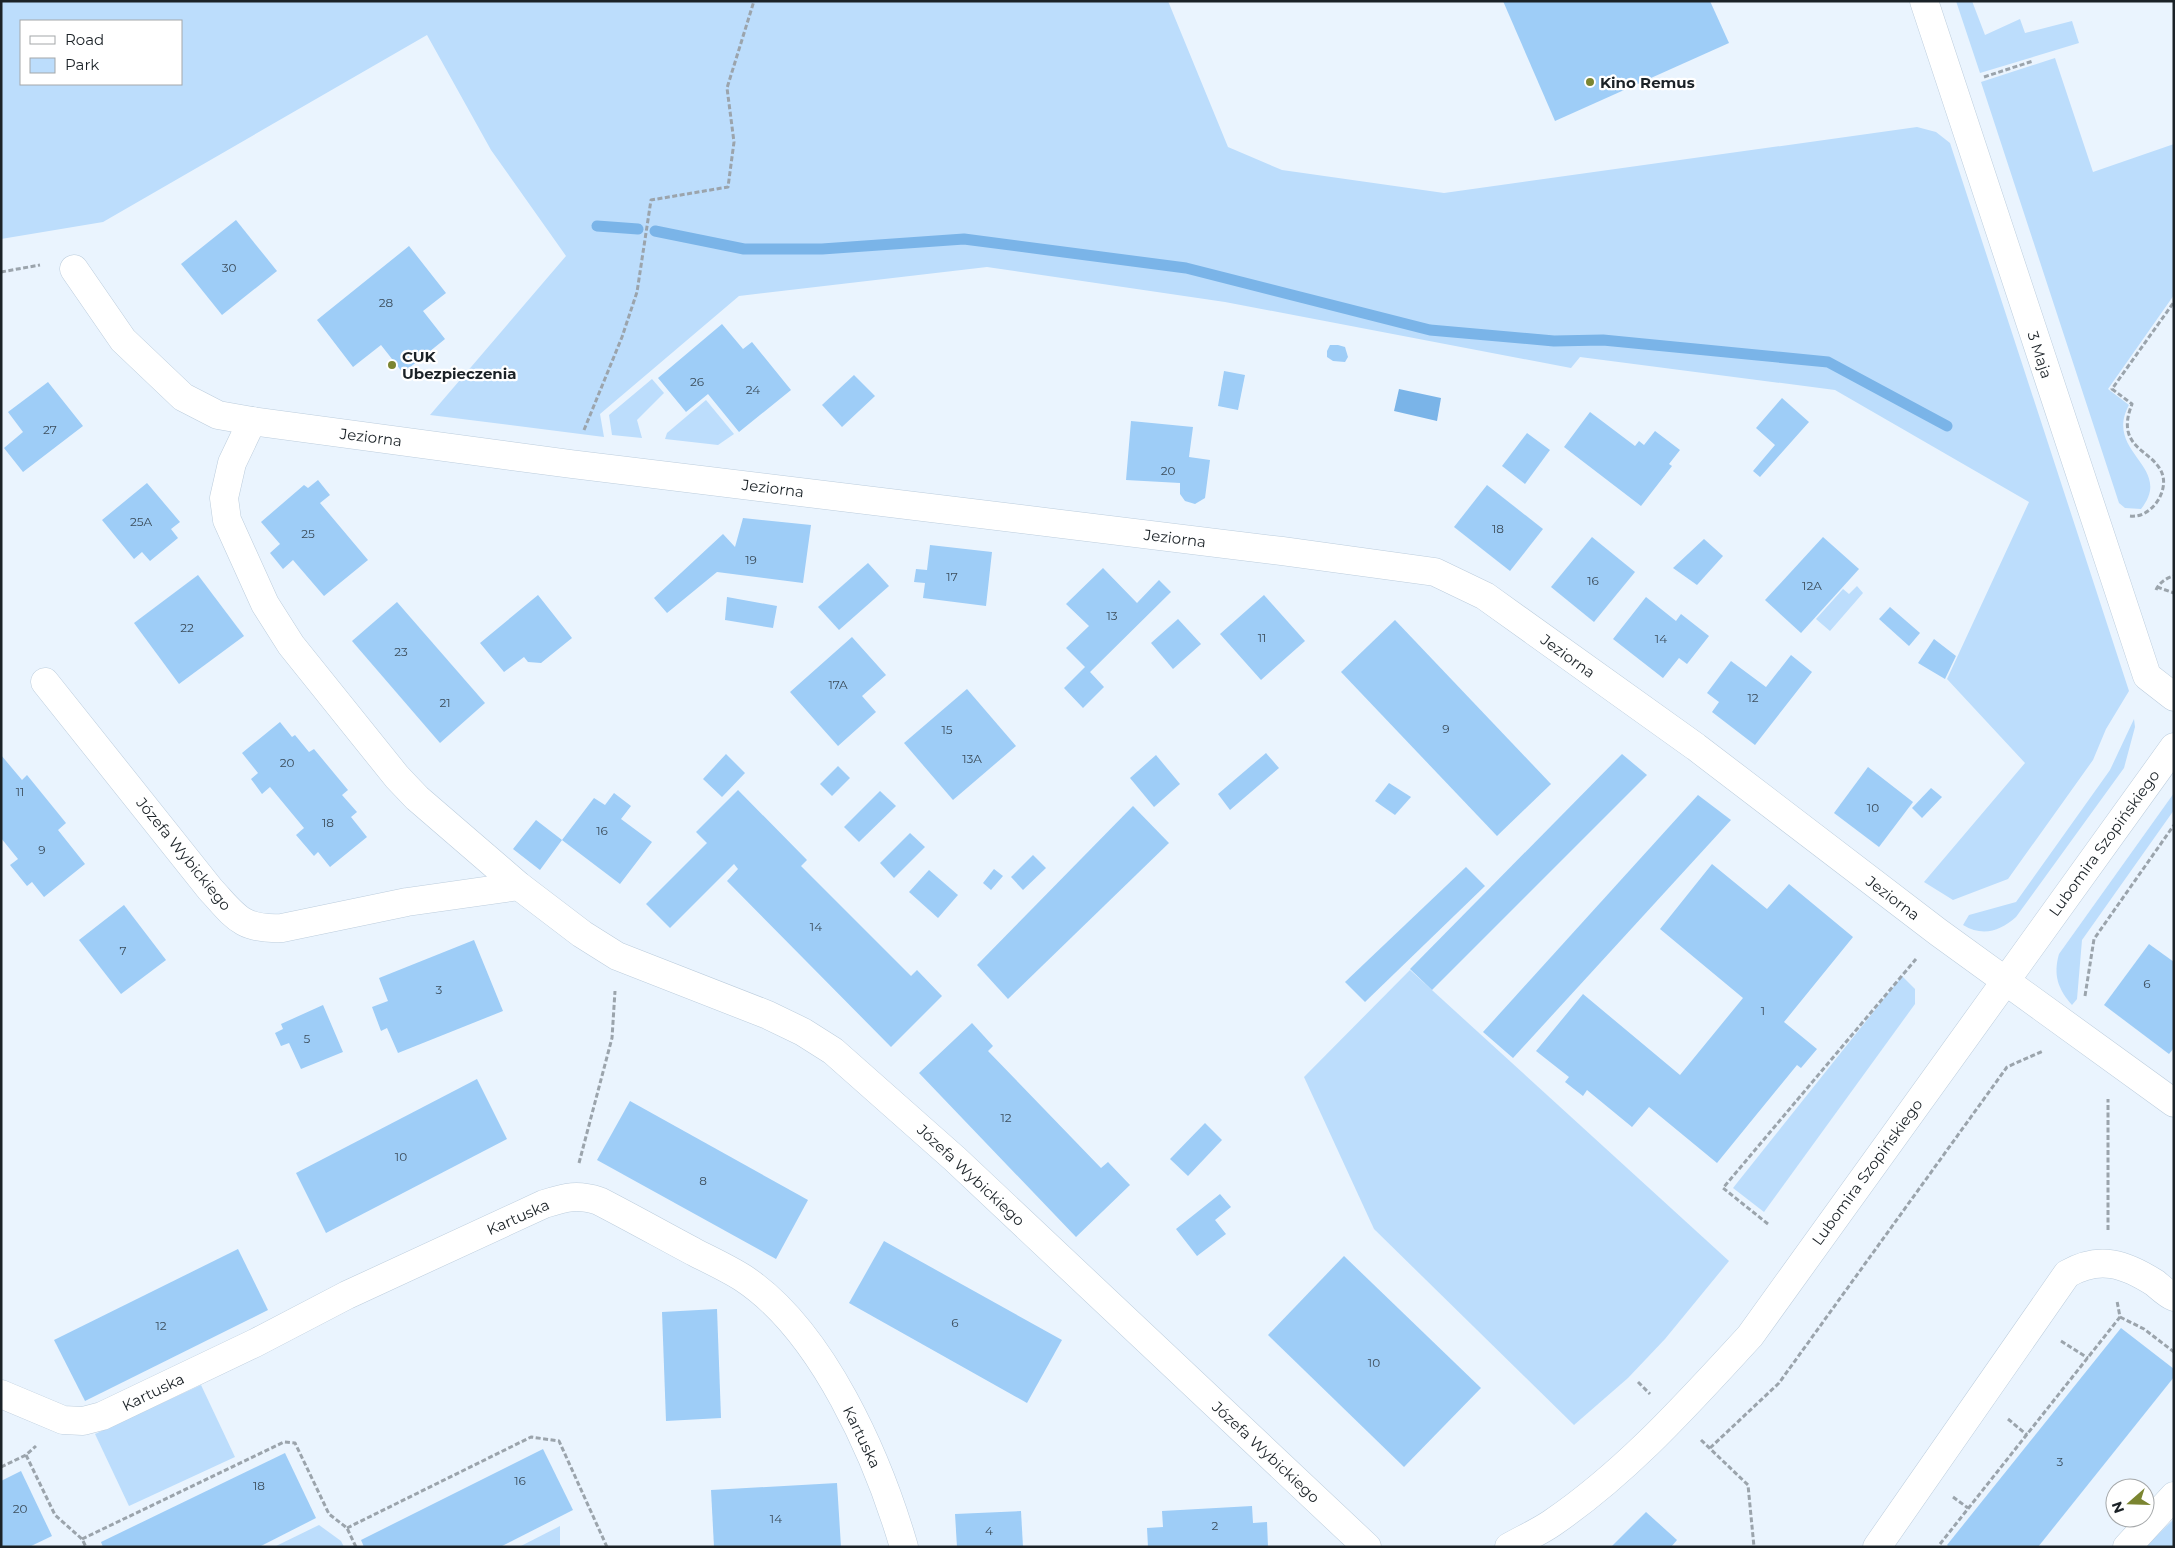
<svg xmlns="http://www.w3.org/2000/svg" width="2175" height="1548" font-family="Montserrat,sans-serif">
  <rect width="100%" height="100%" fill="#eaf4fe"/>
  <g fill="#bcddfc" fill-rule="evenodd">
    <path d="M1,1H1168L1228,147L1282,170L1444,193L1917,127L1936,132L1950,143L2129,691L2106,729L2093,760L2008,879L1953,900L1924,882L2025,763L1947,679L2029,502L1835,390L1580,357L1571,368L1225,302L987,267L739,296L600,414L604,437L430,415L566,256L491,150L427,35L103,222L1,239ZM21,21H181V84H21Z"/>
    <path d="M1956,1H1972L1985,35L2020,19L2025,33L2072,21L2079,43L1980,73Z"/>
    <path d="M2055,58L2093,172L2174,144V295L2108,389L2129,405C2103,453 2175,466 2141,509L2125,508L2119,503L1981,82Z"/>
    <path d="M652,379L664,393L637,420L642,438L612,435L609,415Z"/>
    <path d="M706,400L734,434L718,445L665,439L667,433Z"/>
    <path d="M1857,586L1863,593L1830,631L1816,619L1843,589L1849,594Z"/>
    <path d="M2134,719L2135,727L2124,768L2016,917C2000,931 1983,937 1963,925L1969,915L2016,902L2110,770Z"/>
    <path d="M2174,793V810L2082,940L2077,999L2072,1005C2058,989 2053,975 2059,954Z"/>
    <path d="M1410,970L1729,1261L1665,1339L1628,1378L1574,1425L1374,1229L1304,1077Z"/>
    <path d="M1902,976L1915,989V1004L1764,1212L1733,1188Z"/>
    <path d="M201,1385L235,1457L129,1506L95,1434Z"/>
    <path d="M2174,1519V1547H2145Z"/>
    <path d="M319,1525L341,1541L344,1547H274Z"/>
    <path d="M560,1526V1547H519Z"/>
  </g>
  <path fill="#7ab4e8" d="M1399,389L1441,398L1437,421L1394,411Z"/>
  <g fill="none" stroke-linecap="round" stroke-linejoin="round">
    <g stroke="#7ab4e8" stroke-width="11">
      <path d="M597,226L638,229"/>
      <path d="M655,231L744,249H822L964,239L1186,268L1430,330L1554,341L1603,340L1828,362L1947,426"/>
    </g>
  </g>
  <g fill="#9ecdf7">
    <path d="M1503,1H1710L1729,43L1555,121Z"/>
    <path d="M236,220L277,271L222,315L181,264Z"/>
    <path d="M409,246L446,293L423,311L445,339L403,373L381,345L353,367L317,320Z"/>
    <path d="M722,324L743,349L752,342L791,390L739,432L708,394L686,412L658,378Z"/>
    <path d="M1330,345H1338L1345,347L1348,357L1345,362L1333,361L1327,357V351Z"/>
    <path d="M1224,371L1245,375L1238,410L1218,406Z"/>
    <path d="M854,375L875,396L842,427L822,405Z"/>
    <path d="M48,382L83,426L23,472L4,448L23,432L8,412Z"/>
    <path d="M1782,398L1809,422L1760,477L1753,471L1775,445L1756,428Z"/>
    <path d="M1590,412L1635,446L1639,441L1644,445L1655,431L1680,450L1669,464L1672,466L1641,506L1564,447Z"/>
    <path d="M1131,421L1193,427L1189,457L1210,460L1205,498L1195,504L1185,501L1180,494V483L1126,480Z"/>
    <path d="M1527,433L1550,450L1525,484L1502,466Z"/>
    <path d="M318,480L330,495L320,503L368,560L324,596L293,560L283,569L270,553L280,544L261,522L304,485L308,488Z"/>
    <path d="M147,483L180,522L171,529L178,538L150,561L142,552L134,559L102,520Z"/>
    <path d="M1487,485L1543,529L1510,571L1454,527Z"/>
    <path d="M743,518L811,525L803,583L717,572L667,613L654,598L723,534L735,547Z"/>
    <path d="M1592,537L1635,572L1594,622L1551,587Z"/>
    <path d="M1823,537L1859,569L1801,633L1765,600Z"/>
    <path d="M1704,539L1723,556L1697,585L1673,568Z"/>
    <path d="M930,545L992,552L986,606L923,598L925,583L914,582L916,569L927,570Z"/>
    <path d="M868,563L889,586L839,630L818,607Z"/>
    <path d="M1103,568L1137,603L1159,580L1171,592L1090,672L1104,687L1083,708L1064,688L1085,667L1066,648L1089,626L1066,604Z"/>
    <path d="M198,575L244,636L179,684L134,623Z"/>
    <path d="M538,595L572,638L541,663L528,662L524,657L504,672L480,643Z"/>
    <path d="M1264,595L1305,641L1261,680L1220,634Z"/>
    <path d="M727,597L777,606L773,628L725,620Z"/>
    <path d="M1646,597L1676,621L1681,614L1709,636L1687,664L1679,658L1663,678L1613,639Z"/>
    <path d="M397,602L485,703L440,743L352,641Z"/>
    <path d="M1890,607L1920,633L1909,646L1879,619Z"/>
    <path d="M1178,619L1201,644L1173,669L1151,643Z"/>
    <path d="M1395,620L1551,784L1497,836L1341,672Z"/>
    <path d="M852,637L886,675L862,696L876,712L838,746L790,692Z"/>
    <path d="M1934,639L1956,656L1945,679L1918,663Z"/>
    <path d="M1791,655L1812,672L1755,745L1712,712L1719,702L1707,693L1731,661L1766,687Z"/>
    <path d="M967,689L1016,746L953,800L904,743Z"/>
    <path d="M280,722L292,737L295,735L309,752L314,749L348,790L342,795L357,812L351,817L367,837L330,867L318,852L314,856L296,835L304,828L270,787L262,794L251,779L258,773L242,753Z"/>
    <path d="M1266,753L1279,768L1230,810L1218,794Z"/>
    <path d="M726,754L745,773L722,797L703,779Z"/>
    <path d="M1622,754L1647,775L1432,990L1410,969Z"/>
    <path d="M1,755L22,780L27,775L66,823L58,830L85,864L44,897L32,882L27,886L10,865L18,859L1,838Z"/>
    <path d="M1156,755L1180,784L1154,807L1130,778Z"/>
    <path d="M838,766L850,778L832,796L820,784Z"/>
    <path d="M1868,767L1913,802L1879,847L1834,813Z"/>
    <path d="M1389,783L1411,797L1395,815L1375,801Z"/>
    <path d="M1931,788L1942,797L1922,818L1912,808Z"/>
    <path d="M738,790L807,860L801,866L911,976L917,970L942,996L891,1047L727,881L738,869L734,864L670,928L646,904L707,843L696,832Z"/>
    <path d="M880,791L896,806L859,842L844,827Z"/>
    <path d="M614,793L631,806L621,819L652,842L620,884L562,840L540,870L513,849L536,820L562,840L594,798L605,805Z"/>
    <path d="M1698,795L1731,820L1513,1058L1483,1032Z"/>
    <path d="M1133,806L1169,843L1008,999L977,965Z"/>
    <path d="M910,833L925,847L894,878L880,863Z"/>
    <path d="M1033,855L1046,868L1023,890L1011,877Z"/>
    <path d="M1712,864L1767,909L1789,884L1853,937L1784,1022L1817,1049L1801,1068L1797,1065L1717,1163L1649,1107L1632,1127L1587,1090L1583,1096L1565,1082L1569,1077L1536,1051L1583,994L1680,1075L1743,998L1660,929Z"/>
    <path d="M1466,867L1485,886L1365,1002L1345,982Z"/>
    <path d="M994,869L1003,876L991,890L983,883Z"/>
    <path d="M929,870L958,895L938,918L909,892Z"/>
    <path d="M124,905L166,960L121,994L79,940Z"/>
    <path d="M474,940L503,1011L398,1053L387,1028L381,1031L372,1007L388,1001L379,978Z"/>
    <path d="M2149,944L2174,962V1048L2169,1054L2104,1005Z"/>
    <path d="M323,1005L343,1052L301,1069L289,1043L281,1046L275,1033L283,1029L281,1024Z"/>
    <path d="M972,1023L993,1046L988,1051L1101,1168L1108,1162L1130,1185L1076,1237L919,1073Z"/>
    <path d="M477,1079L507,1139L326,1233L296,1173Z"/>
    <path d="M630,1101L808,1200L776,1259L597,1160Z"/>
    <path d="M1205,1123L1222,1140L1188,1176L1170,1159Z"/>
    <path d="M1220,1194L1231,1207L1215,1220L1226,1234L1197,1256L1176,1229Z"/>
    <path d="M884,1241L1062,1340L1027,1403L849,1303Z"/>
    <path d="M238,1249L268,1310L85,1401L54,1340Z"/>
    <path d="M1344,1256L1481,1388L1404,1467L1268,1335Z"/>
    <path d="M717,1309L721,1418L666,1421L662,1312Z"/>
    <path d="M2121,1328L2174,1369V1377L2038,1547H1949L1947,1545Z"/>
    <path d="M543,1449L573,1510L500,1547H364L361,1540Z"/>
    <path d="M285,1453L316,1518L259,1547H103L101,1542Z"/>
    <path d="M21,1471L52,1536L29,1547H1V1481Z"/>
    <path d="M837,1483L841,1547H714L711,1490Z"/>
    <path d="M1252,1506L1253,1523L1267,1522L1268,1547H1148L1147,1528L1163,1527L1162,1511Z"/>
    <path d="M1021,1511L1023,1547H957L955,1514Z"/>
    <path d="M1646,1512L1677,1540L1671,1547H1611Z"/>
  </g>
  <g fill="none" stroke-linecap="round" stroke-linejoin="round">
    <defs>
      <g id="minor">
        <path d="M1924,1L2147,676L2174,697"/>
        <path d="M74,269L123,340L183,397L218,415L252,421L571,464L1282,551L1435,572L1485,596L1696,747L1938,932L2174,1103"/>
        <path d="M252,421L232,463L224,498L227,520L265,604L291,645L397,777L417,798L519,886L582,934L617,956L768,1015L803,1032L833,1051L955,1159L1367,1547"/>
        <path d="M45,682L210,889C235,916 241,930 282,928L407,902L519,886"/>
        <path d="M1,1394L63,1420L83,1421L102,1416L255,1343L347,1295L544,1204C567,1197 577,1194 599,1201C632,1218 664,1236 696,1253C712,1261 729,1269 743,1278C823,1331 878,1458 904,1547"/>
        <path d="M1877,1547L2067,1274C2100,1255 2125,1264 2155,1283C2161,1288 2167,1294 2174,1297"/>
        <path d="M2127,1547L2174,1496"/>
      </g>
      <path id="major" d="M1509,1547C1523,1539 1539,1532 1552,1523C1628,1471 1688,1403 1750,1336L2174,747"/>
    </defs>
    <use href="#minor" stroke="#bccddd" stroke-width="29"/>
    <use href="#major" stroke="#bccddd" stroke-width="29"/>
    <g stroke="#9ba4ac" stroke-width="3" stroke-dasharray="5 2.5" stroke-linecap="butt">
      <path d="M1984,77L2033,61"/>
      <path d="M1,272L40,265"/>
      <path d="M584,430L622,337L637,292L651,200L728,187L734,142L727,88L754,1"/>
      <path d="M2130,516C2152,519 2172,488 2160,469C2151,454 2132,449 2128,431C2126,421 2129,412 2132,404L2112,389L2174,302"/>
      <path d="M2157,587L2174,593"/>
      <path d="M2156,590C2158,584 2167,577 2174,576"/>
      <path d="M2085,996L2094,939L2174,825"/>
      <path d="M579,1163L612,1038L615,991"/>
      <path d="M1768,1224L1723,1188L1916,959"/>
      <path d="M2108,1230V1099"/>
      <path d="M2120,1317L2144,1329L2174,1352"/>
      <path d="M2061,1341L2088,1358"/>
      <path d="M1638,1382L1650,1394"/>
      <path d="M2008,1419L2027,1435"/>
      <path d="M1701,1440L1748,1485L1754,1547"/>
      <path d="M1710,1448L1779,1383L2007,1067L2043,1051"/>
      <path d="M26,1455L55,1515L82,1539L86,1547"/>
      <path d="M1,1467L26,1455L36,1446"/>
      <path d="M1953,1497L1968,1508"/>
      <path d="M347,1528L531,1437L559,1441L607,1547"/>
      <path d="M82,1539L284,1442L295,1443L329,1514L347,1528L356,1547"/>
      <path d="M1940,1544L2120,1317L2117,1301"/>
    </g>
    <use href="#minor" stroke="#fff" stroke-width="28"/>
    <use href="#major" stroke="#fff" stroke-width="28"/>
  </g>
  <g fill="#7b8531" stroke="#fff" stroke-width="2">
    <circle cx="1590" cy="82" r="5"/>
    <circle cx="392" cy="365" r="5"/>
  </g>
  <g text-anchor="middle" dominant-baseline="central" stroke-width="4.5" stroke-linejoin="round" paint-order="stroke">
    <g font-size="12" fill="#3c4d5b">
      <text x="229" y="267">30</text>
      <text x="386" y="302">28</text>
      <text x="697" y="381">26</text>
      <text x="753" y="389">24</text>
      <text x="50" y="429">27</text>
      <text x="1168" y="470">20</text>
      <text x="141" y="521">25A</text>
      <text x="1498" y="528">18</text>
      <text x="308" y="533">25</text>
      <text x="751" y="559">19</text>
      <text x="952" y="576">17</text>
      <text x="1593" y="580">16</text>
      <text x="1812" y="585">12A</text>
      <text x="1112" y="615">13</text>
      <text x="187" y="627">22</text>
      <text x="1262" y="637">11</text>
      <text x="1661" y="638">14</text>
      <text x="401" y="651">23</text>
      <text x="838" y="684">17A</text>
      <text x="1753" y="697">12</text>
      <text x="445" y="702">21</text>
      <text x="1446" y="728">9</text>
      <text x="947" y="729">15</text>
      <text x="972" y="758">13A</text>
      <text x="287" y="762">20</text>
      <text x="20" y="791">11</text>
      <text x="1873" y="807">10</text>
      <text x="328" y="822">18</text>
      <text x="602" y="830">16</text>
      <text x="42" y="849">9</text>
      <text x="816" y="926">14</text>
      <text x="123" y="950">7</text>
      <text x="2147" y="983">6</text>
      <text x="439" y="989">3</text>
      <text x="1763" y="1010">1</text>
      <text x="307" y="1038">5</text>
      <text x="1006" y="1117">12</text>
      <text x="401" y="1156">10</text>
      <text x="703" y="1180">8</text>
      <text x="955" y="1322">6</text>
      <text x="161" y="1325">12</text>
      <text x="1374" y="1362">10</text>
      <text x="2060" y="1461">3</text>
      <text x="520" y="1480">16</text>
      <text x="259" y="1485">18</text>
      <text x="20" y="1508">20</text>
      <text x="776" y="1518">14</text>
      <text x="1215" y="1525">2</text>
      <text x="989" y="1530">4</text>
    </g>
    <g font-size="15" font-weight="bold" fill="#1b2227" stroke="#fff" text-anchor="start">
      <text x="1600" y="82">Kino Remus</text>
      <text x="402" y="356">CUK<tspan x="402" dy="17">Ubezpieczenia</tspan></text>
    </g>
    <g font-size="15" fill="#1b2227" stroke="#fff">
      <text transform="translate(2040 355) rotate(72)">3 Maja</text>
      <text transform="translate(371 437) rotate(7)">Jeziorna</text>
      <text transform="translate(773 488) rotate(7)">Jeziorna</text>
      <text transform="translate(1175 538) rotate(7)">Jeziorna</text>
      <text transform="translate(1568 656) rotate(36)">Jeziorna</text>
      <text transform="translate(2104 843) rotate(-54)">Lubomira Szopińskiego</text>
      <text transform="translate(184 854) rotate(51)">Józefa Wybickiego</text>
      <text transform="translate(1893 898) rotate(37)">Jeziorna</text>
      <text transform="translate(1867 1172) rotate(-54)">Lubomira Szopińskiego</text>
      <text transform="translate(971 1175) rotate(43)">Józefa Wybickiego</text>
      <text transform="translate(518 1217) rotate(-24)">Kartuska</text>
      <text transform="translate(153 1392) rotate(-26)">Kartuska</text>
      <text transform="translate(862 1437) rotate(64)">Kartuska</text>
      <text transform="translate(1266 1452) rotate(43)">Józefa Wybickiego</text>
    </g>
  </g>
  <rect width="2175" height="1548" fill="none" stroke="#1b2227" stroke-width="5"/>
  <rect x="20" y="20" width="162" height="65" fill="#ffffff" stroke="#a4a7a9"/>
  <rect x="30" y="36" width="25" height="8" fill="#ffffff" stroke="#a4a7a9"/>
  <text x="65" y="45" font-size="15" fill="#1b2227">Road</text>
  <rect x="30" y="58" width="25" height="15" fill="#bcddfc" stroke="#a4a7a9"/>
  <text x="65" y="70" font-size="15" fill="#1b2227">Park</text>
  <g transform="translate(2130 1503) rotate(250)"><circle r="24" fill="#ffffff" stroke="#a4a7a9"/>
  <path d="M0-4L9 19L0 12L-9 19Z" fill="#7b8531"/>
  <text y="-8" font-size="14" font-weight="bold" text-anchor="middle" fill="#1b2227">N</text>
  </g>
</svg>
